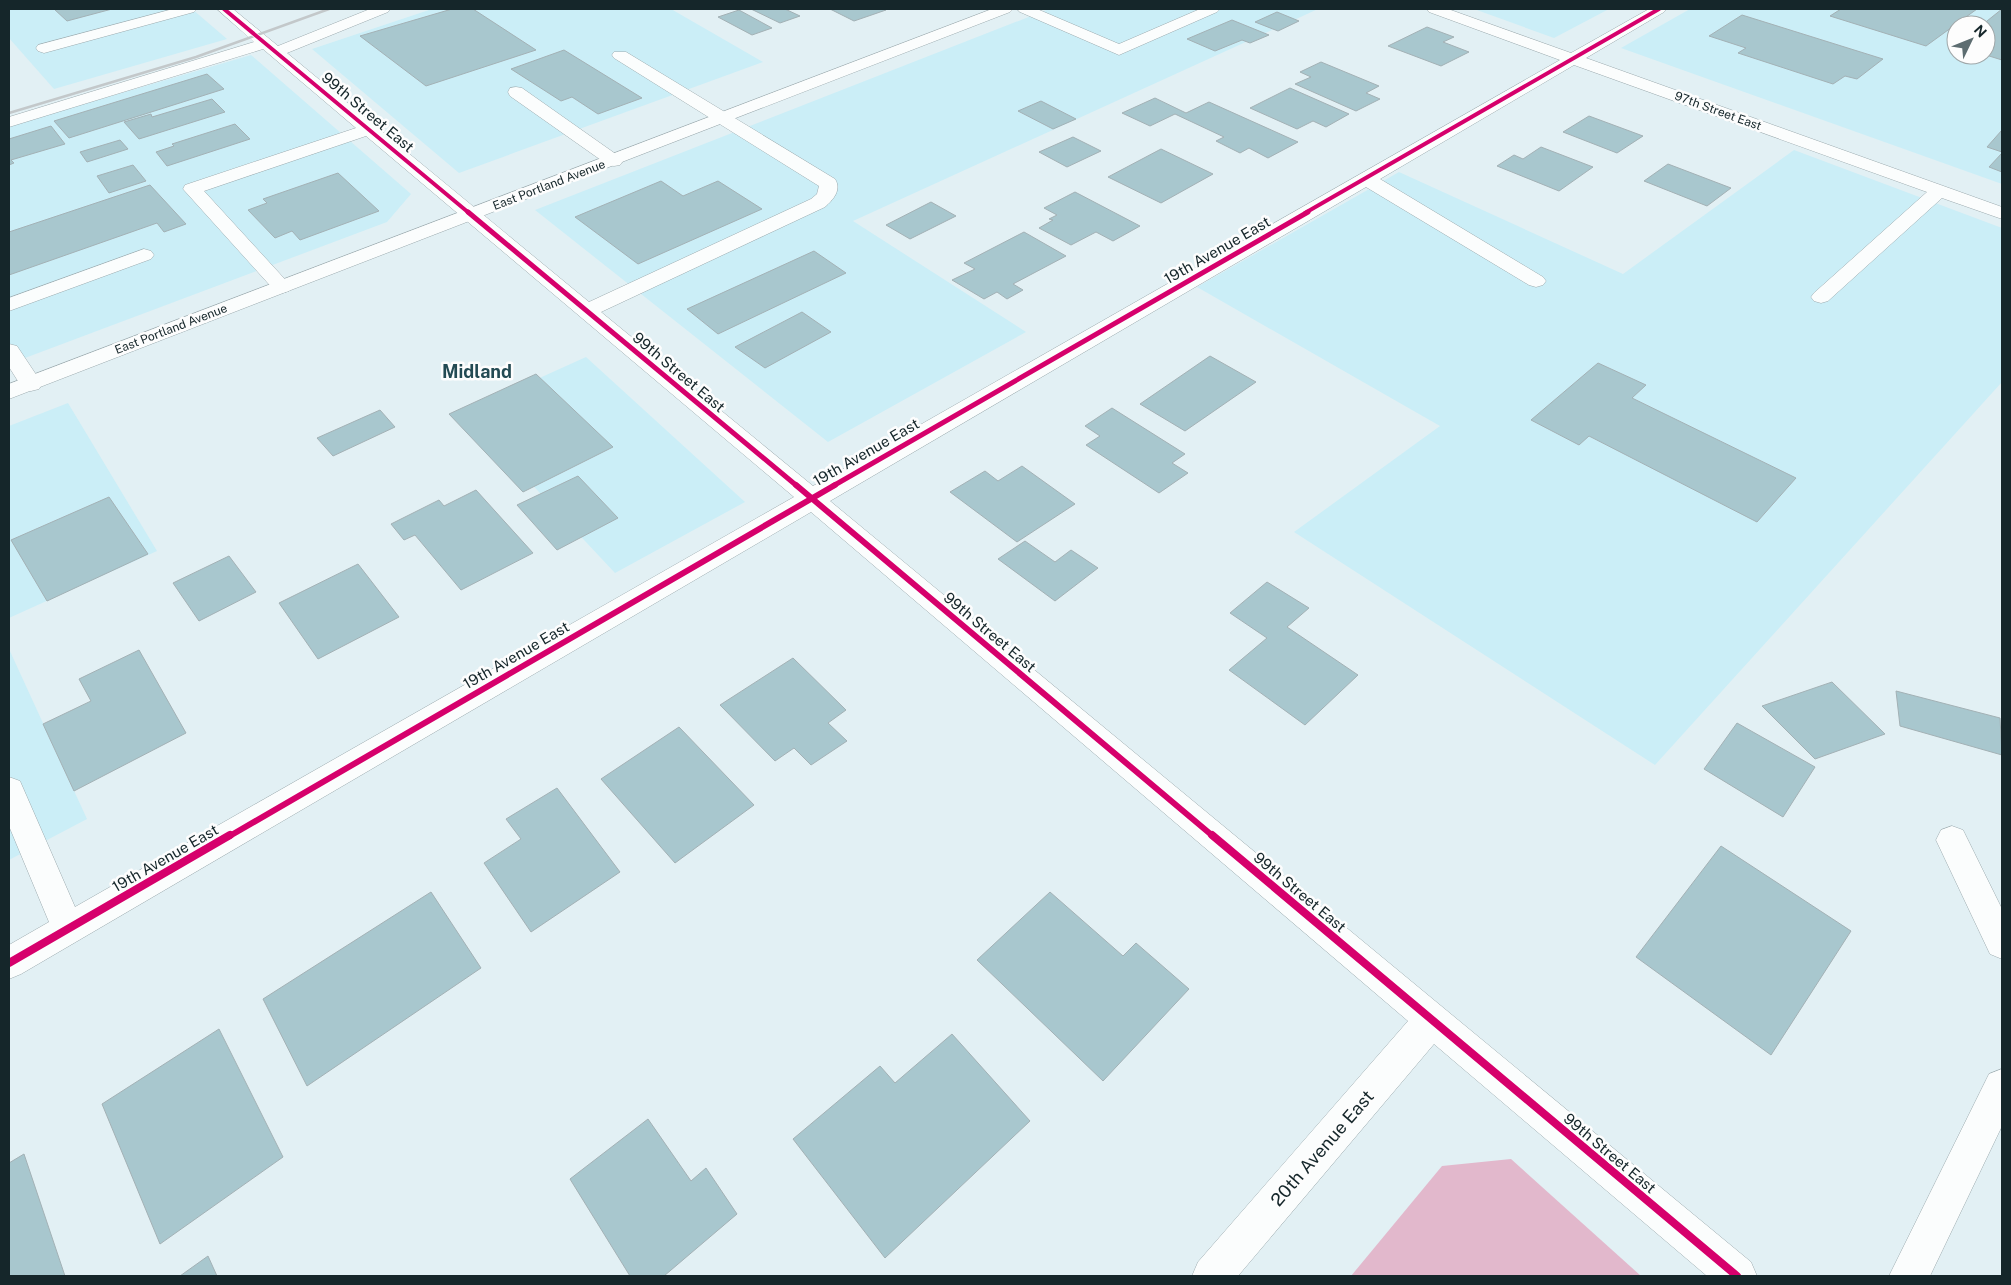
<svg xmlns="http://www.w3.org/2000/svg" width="2011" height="1285" font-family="'Public Sans',sans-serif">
  <rect width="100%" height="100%" fill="#e2f0f4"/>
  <g fill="#cbeef7" fill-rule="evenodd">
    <path d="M9,9H192L227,39L54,89L9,38Z"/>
    <path d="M432,9H671L763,62L459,173L312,49Z"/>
    <path d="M1049,9H1318L853,221L1026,332L828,442L535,210Z"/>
    <path d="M1474,9H1609L1554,38Z"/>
    <path d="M1690,9H2002V184L1621,48ZM1956,25H1986V55H1956Z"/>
    <path d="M251,55L411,194L387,222L9,364V126Z"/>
    <path d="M1794,150L2002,228V382L1655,765L1294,532L1440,426L1197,287L1399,172L1623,274Z"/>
    <path d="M586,357L745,502L615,573L464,412Z"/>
    <path d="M68,403L157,551L9,618V426Z"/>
    <path d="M9,649L87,819L9,860Z"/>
  </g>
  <path fill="#e2b8cc" d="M1511,1159L1641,1276H1351L1442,1166Z"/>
  <g fill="#a8c7ce" stroke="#a3b1b5">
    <path d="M54,9H112L67,21Z"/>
    <path d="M452,9H473L536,50L426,86L360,36Z"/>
    <path d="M751,9H785L800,16L780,23Z"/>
    <path d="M830,9H884L886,10L854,21Z"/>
    <path d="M1841,9H1977L1926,46L1830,16Z"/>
    <path d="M2002,9V60L1986,55V25H1982Z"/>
    <path d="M739,10L772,28L752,35L718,17Z"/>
    <path d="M1277,12L1299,21L1278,31L1255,22Z"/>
    <path d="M1742,15L1883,59L1857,79L1845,76L1833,84L1738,53L1746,48L1709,36Z"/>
    <path d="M1232,20L1269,35L1250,43L1242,40L1215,51L1187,39Z"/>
    <path d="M1427,27L1454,37L1443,42L1469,52L1441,66L1388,46Z"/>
    <path d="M564,50L642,98L598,114L572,97L561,101L511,69Z"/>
    <path d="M1321,62L1379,86L1366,93L1380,99L1356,111L1295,84L1311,77L1300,72Z"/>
    <path d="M207,74L224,89L69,138L54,121Z"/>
    <path d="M1290,88L1349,114L1326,127L1313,121L1297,129L1250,108Z"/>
    <path d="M1155,98L1186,113L1209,102L1298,142L1268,158L1249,148L1240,153L1216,141L1224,137L1175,114L1150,126L1122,113Z"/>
    <path d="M212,99L225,112L139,139L124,122L151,114L152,117Z"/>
    <path d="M1041,101L1076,119L1053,129L1018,111Z"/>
    <path d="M1589,116L1643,136L1617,153L1563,132Z"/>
    <path d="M235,124L250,139L167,166L156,152L174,146L172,144Z"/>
    <path d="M51,126L65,144L11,160L14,163L9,165V139Z"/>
    <path d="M2002,130V152L1987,147Z"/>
    <path d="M1073,137L1101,151L1067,167L1039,152Z"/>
    <path d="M120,140L128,149L87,162L80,152Z"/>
    <path d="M1541,147L1593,167L1559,191L1497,166L1514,155L1523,159Z"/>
    <path d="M1161,149L1213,174L1161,203L1108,177Z"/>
    <path d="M2002,153V172L1989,167Z"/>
    <path d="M1668,164L1731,188L1707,206L1644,181Z"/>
    <path d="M133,165L146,181L109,193L97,176Z"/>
    <path d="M338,173L379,211L300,240L292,231L275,238L248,210L267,203L263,199Z"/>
    <path d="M661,181L683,196L718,181L762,209L638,264L575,217Z"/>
    <path d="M150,185L186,224L164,232L157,223L9,275V232Z"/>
    <path d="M1075,192L1140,226L1113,241L1096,232L1071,245L1039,228L1053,220L1049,219L1057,215L1044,208Z"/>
    <path d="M931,202L956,216L910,239L886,225Z"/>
    <path d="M1024,232L1066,256L1013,284L1023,290L1007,299L997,292L984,299L952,280L975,269L964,263Z"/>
    <path d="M814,251L846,273L718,334L687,309Z"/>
    <path d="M802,312L831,332L765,368L735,347Z"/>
    <path d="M1210,356L1256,382L1185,431L1140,404Z"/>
    <path d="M1598,363L1646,385L1632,398L1796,478L1757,522L1589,436L1579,445L1531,420Z"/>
    <path d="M536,374L613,447L523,492L449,414Z"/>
    <path d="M1112,408L1185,454L1172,463L1188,473L1159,493L1086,445L1100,436L1085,426Z"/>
    <path d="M380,410L395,427L333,456L317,438Z"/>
    <path d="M1022,466L1075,504L1017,542L950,492L985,471L998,481Z"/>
    <path d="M578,476L618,518L557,550L517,505Z"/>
    <path d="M476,490L533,553L461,590L415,535L404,540L391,524L439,500L444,506Z"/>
    <path d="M109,497L148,554L47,601L11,540Z"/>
    <path d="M1025,541L1055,562L1071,550L1098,568L1055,601L998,559Z"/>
    <path d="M229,556L256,592L199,621L173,583Z"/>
    <path d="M358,564L399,617L318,659L279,603Z"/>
    <path d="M1267,582L1309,608L1287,627L1358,675L1305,725L1229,670L1267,638L1230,613Z"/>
    <path d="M139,650L186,733L74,791L43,724L91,701L79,679Z"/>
    <path d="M793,658L846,710L828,723L847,741L811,765L794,748L775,761L720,705Z"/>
    <path d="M1832,682L1885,734L1815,759L1762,706Z"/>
    <path d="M1896,691L2000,718L2002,755L1900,726Z"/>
    <path d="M1737,723L1815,767L1783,817L1704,769Z"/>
    <path d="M679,727L754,805L675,863L601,779Z"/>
    <path d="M557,788L620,872L531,932L484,863L521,839L506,819Z"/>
    <path d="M1721,846L1851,931L1771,1055L1636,957Z"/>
    <path d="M431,892L481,968L307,1086L263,999Z"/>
    <path d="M1050,892L1123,956L1136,943L1189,989L1103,1081L977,960Z"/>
    <path d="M219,1029L283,1157L160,1244L102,1104Z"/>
    <path d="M952,1034L1030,1121L885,1258L793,1139L880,1066L895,1083Z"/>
    <path d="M648,1119L691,1181L706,1168L737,1214L664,1276H630L570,1179Z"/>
    <path d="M24,1154L65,1276H9V1163Z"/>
    <path d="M208,1256L217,1276H180Z"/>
  </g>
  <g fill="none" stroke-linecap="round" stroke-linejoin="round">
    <defs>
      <g id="minor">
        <path d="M173,9H197L194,12L44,53L38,51L36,48L38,45Z"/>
        <path d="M217,9H233L278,46L370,9H390L388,12L287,53L589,302L811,199L817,194L819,186L614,58L612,55L614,52H626L835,179C842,190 833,200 825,207L601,312L813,486L1560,60L1429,12L1427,9H1448L1571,53L1649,9H1666L1664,12L1586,58L2002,207V219L1942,198L1828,301L1821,303L1814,301L1811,297L1814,293L1927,192L1574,65L1380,179L1543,277L1546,281L1543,285L1536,287L1529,285L1366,187L830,501L1751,1262L1757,1276H1707L1434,1044L1238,1276H1192L1198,1262L1408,1021L811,512L21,974L9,979V945L49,922L9,826V777L20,781L75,907L794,497L366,136L204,191L292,287L289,291L282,293L275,291L183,189L185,185L356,128L263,49L9,127V117L254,42Z"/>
        <path d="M1017,9H1037L1119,44L1200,9H1220L1217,12L1119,55L1020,12Z"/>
        <path d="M516,87L522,88L620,157L623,161L620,165L614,166L608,165L510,96L508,92L510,88Z"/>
        <path d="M144,249L151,251L154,255L151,259L9,311V298Z"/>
        <path d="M9,344L17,346L39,379L42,384L39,389L31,391L23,389L9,367Z"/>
        <path d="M1952,826L1963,830L2002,909V959L1990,954L1936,840L1941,830Z"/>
        <path d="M2002,1069V1126L1930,1276H1889L1989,1074Z"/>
      </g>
      <path id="major" d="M992,9H1013L1010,12L9,399V384Z"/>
    </defs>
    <use href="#minor" stroke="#9caaae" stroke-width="1"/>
    <use href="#major" stroke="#9caaae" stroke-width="1"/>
    <use href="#minor" fill="#fbfdfd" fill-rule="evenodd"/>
    <use href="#major" fill="#fbfdfd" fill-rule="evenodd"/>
    <path stroke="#c3c8ca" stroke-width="2.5" d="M9,113L196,57L329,9"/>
    <defs>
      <g id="cycleway-far3">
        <path d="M224,9L469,213"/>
        <path d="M1305,213L1659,9"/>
      </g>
      <g id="cycleway-far2">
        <path d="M468,212L797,486"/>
        <path d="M833,486L1308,212"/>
      </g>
      <g id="cycleway-far1">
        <path d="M796,485L1214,837"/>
        <path d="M228,837L835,485"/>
      </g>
      <g id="cycleway">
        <path d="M1212,835L1737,1276"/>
        <path d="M9,963L230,835"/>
      </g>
    </defs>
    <use href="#cycleway-far3" stroke="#fdfdfd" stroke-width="5.5"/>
    <use href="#cycleway-far2" stroke="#fdfdfd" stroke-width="8"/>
    <use href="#cycleway-far1" stroke="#fdfdfd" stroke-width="9"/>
    <use href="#cycleway" stroke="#fdfdfd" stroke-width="11"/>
    <use href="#cycleway-far3" stroke="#d6006c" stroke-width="4"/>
    <use href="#cycleway-far2" stroke="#d6006c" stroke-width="5"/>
    <use href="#cycleway-far1" stroke="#d6006c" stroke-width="6"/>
    <use href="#cycleway" stroke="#d6006c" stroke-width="8"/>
  </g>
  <g text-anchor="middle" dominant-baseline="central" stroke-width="5" stroke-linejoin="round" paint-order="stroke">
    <g font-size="12" fill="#15262a" stroke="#fdfdfd">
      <text transform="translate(1718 111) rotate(20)">97th Street East</text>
      <text transform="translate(549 185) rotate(-21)">East Portland Avenue</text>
      <text transform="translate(171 329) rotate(-21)">East Portland Avenue</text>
    </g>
    <g font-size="15" fill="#15262a" stroke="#fdfdfd">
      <text transform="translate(368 112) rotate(40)">99th Street East</text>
      <text transform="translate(1217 250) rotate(-30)">19th Avenue East</text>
      <text transform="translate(679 372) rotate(40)">99th Street East</text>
      <text transform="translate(866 452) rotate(-30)">19th Avenue East</text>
      <text transform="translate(990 632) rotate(40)">99th Street East</text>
      <text transform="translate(516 655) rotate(-30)">19th Avenue East</text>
      <text transform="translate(165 858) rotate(-30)">19th Avenue East</text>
      <text transform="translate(1300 892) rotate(40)">99th Street East</text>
      <text transform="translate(1610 1153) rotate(40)">99th Street East</text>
    </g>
    <g font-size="18" font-weight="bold" fill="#234a53" stroke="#fdfdfd">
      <text x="477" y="371">Midland</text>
    </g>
    <g font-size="18" fill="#15262a" stroke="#fdfdfd">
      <text transform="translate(1322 1148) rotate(-49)">20th Avenue East</text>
    </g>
  </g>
  <rect width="2011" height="1285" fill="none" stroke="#15262a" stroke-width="20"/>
  <g transform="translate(1971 40) rotate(47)"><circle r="24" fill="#fdfdfd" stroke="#a0a7a9"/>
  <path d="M0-4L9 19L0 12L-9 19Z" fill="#5d6d71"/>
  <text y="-8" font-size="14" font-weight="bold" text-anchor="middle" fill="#15262a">N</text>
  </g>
</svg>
